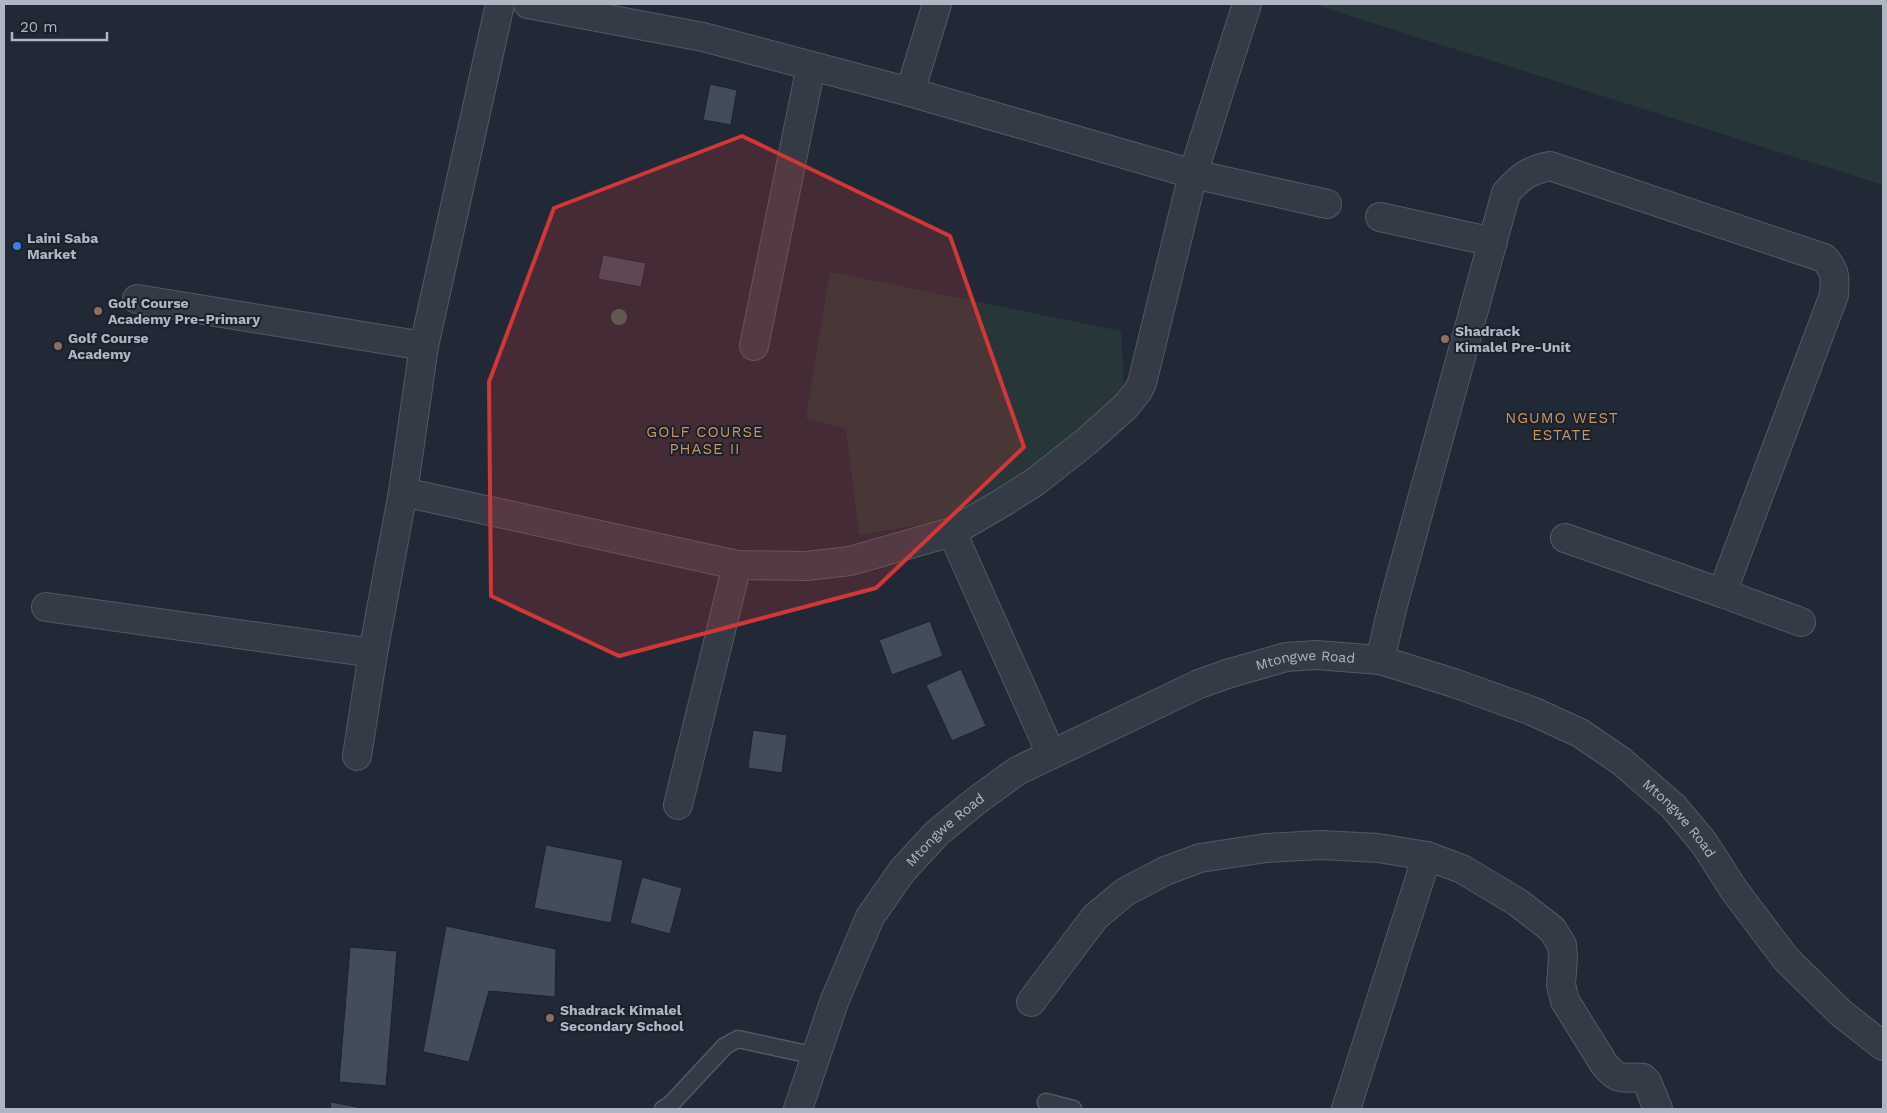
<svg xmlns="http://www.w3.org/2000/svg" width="1887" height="1113" font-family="'Work Sans',sans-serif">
  <rect width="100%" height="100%" fill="#222936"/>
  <g fill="#273739">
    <path d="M1313,4H1883V185Z"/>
    <path d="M830,272L1121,331L1125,405L984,514L859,535L846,429L806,418Z"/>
  </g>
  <g fill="#434c5a" stroke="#1c222d">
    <path d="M710,84L737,90L731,125L703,120Z"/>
    <path d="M603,255L646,263L641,287L598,279Z"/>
    <path d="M930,621L943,656L892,675L879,640Z"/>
    <path d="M961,669L986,726L952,741L926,685Z"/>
    <path d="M753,730L787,735L782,773L748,768Z"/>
    <path d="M546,845L623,860L611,923L534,908Z"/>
    <path d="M642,877L682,888L670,934L630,923Z"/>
    <path d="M446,926L556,949L555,997L489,991L469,1062L423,1052Z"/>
    <path d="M350,947L397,951L386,1086L339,1082Z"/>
    <path d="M331,1102L368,1109H330Z"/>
  </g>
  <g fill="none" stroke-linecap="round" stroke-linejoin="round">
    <defs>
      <g id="service">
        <path d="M1046,1102L1073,1109"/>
        <path d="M663,1109L670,1105L725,1046L738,1039L816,1056"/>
      </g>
      <g id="minor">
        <path d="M528,4L703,37L910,92L1193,174L1327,204"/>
        <path d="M910,92L937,4"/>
        <path d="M1380,217L1493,242"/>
        <path d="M137,299L424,346"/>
        <path d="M754,346L811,66"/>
        <path d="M403,492L737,565L806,566L850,561L952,532L1002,503L1035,482L1087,441L1126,406L1138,391L1142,383L1193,174L1247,4"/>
        <path d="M952,532L1051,754"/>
        <path d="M1722,593L1801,622"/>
        <path d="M46,607L373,653"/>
        <path d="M1380,660L1393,605L1506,193C1521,176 1528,171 1550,166L1824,258C1836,271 1835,278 1834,295L1722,593L1565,538"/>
        <path d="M357,756L373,653L403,492L424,346L500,4"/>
        <path d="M678,805L737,565"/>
        <path d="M1031,1002L1095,917L1125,892L1165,871L1200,858L1266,848L1321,845L1378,848L1427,856L1462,869L1517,902L1552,929L1562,945L1563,958L1561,985L1565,1001L1604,1064C1620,1083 1621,1076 1643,1078L1647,1082L1658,1109"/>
        <path id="s1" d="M798,1109L834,1002L870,917L902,871L937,833L976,801L1017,771L1199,684L1227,674L1286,657L1316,655L1380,660L1454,683L1532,711L1580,733L1621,761L1673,806L1704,843L1734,890L1786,959L1841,1013L1883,1046"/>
        <path d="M1346,1109L1427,856"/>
      </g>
    </defs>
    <use href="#service" stroke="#525964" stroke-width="19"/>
    <use href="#minor" stroke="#525964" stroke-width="30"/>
    <use href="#service" stroke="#353b46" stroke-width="16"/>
    <use href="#minor" stroke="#353b46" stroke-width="28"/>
  </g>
  <circle fill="#496259" cx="619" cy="317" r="8"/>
  <path fill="#d23638" fill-opacity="0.2" stroke="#d23638" stroke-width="4" stroke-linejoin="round" d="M742,136L950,236L1024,447L876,588L619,656L491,596L489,382L554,208Z"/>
  <circle fill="#3f7fe0" stroke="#1b202b" stroke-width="2" cx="17" cy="246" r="5"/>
  <g fill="#8d6e63" stroke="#1b202b" stroke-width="2">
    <circle cx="98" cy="311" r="5"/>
    <circle cx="1445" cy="339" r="5"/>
    <circle cx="58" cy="346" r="5"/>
    <circle cx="550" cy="1018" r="5"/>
  </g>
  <g text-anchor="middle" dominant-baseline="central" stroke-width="4" stroke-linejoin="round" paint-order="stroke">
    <g font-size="14" font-weight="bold" fill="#afb6c3" stroke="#1b202b" text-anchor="start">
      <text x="27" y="238">Laini Saba<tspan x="27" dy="16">Market</tspan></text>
      <text x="108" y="303">Golf Course<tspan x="108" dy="16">Academy Pre-Primary</tspan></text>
      <text x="1455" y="331">Shadrack<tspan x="1455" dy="16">Kimalel Pre-Unit</tspan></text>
      <text x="68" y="338">Golf Course<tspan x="68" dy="16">Academy</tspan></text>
      <text x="560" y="1010">Shadrack Kimalel<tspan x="560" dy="16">Secondary School</tspan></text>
    </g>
    <g font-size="14" fill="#afb6c3" stroke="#1b202b">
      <text stroke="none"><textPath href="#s1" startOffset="726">Mtongwe Road</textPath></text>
      <text stroke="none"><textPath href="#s1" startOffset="1146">Mtongwe Road</textPath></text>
      <text stroke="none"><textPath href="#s1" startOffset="321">Mtongwe Road</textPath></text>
    </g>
    <g font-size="15" letter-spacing="1" fill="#ca9763" stroke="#1b202b">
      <text x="1562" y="418">NGUMO WEST<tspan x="1562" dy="17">ESTATE</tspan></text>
      <text x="705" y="432">GOLF COURSE<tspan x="705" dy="17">PHASE II</tspan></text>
    </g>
  </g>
  <rect width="1887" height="1113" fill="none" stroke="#afb6c3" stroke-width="10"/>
  <path d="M12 32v8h95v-8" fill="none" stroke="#afb6c3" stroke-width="2.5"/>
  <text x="20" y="32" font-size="15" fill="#afb6c3" stroke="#1b202b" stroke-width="4" paint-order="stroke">20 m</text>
</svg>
